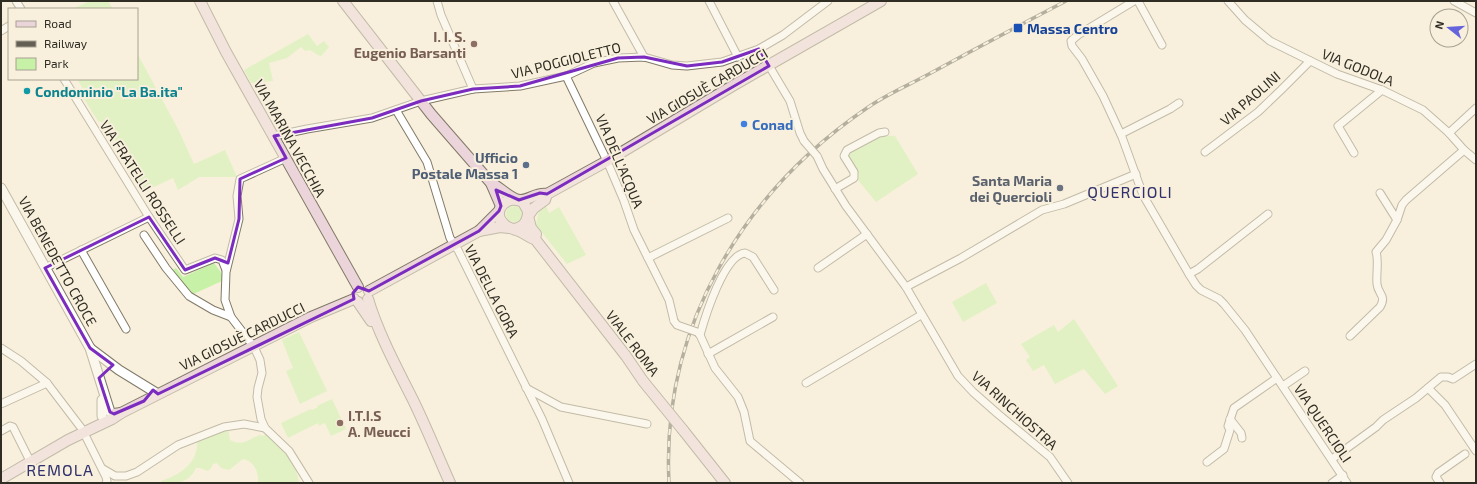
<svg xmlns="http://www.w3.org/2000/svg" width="1477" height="484" font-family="'Exo 2',sans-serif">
  <rect width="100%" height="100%" fill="#f8f0dc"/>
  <g fill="#c6f1a7">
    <path d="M90,1H108L113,9H72Z"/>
    <path d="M308,34L317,46L324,41L329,47L321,56L318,55L310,50L305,51L301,47L287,58L269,63L273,81L251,83L244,70Z"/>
    <path d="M137,53L178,129L194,164L225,150L237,177H199L178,190L173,178L145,191L140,188L120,154L119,146L104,123L98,121L84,99V91L77,79H137Z"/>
    <path d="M881,135L895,136L918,174L876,202L858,180L859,174L847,157V154Z"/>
    <path d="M546,206L549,213L559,207L586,255L567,264L536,225L539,211Z"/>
    <circle cx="514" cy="214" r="8"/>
    <path d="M214,263L222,274V281L189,296L169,272L176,268L183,277Z"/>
    <path d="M986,283L997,303L963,322L952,302Z"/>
    <path d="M1074,319L1118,386L1105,394L1084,369L1055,384L1044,365L1033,371L1026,360L1030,357L1021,344L1054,325L1058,332Z"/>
    <path d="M299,332L327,391L300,404L286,371L293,368L282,340Z"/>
    <path d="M332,399L346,429L331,436L325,423L319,426L318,423L288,438L281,423L311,409L312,410L318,407L317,406Z"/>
    <path d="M228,428L230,440C244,447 248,439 260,435L263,436L267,432C284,450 295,458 299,483H258C259,472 254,461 243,459L229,470L221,468L217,463L213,464L211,468L208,471L200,468H196C188,484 178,483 161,483V481C180,475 199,463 197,440Z"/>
  </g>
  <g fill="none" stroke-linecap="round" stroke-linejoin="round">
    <defs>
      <g id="minor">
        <path d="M16,1L21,9"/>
        <path d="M437,1L441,15L473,89"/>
        <path d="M613,1L644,57"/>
        <path d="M709,1L738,57"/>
        <path d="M1134,1L1078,35L1071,41L1072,46L1082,59L1103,96L1122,137L1143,195L1189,274L1196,285L1201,290L1219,299L1224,304L1245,330L1347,483"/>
        <path d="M1138,1L1162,45"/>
        <path d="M1228,1L1245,20L1270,41L1337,74L1382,90L1423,110L1449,133L1464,150L1476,160"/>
        <path d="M1454,1L1476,13"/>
        <path d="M1,31L9,26"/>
        <path d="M759,49L790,101L800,133L804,141"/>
        <path d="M566,76L607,161L624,201L634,230L669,300L674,321"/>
        <path d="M64,79L149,217L185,270L215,258L222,260L226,270"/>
        <path d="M396,110L427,162L450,238L458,250L542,419L569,483"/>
        <path d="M1449,133L1476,108"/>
        <path d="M1121,134L1170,109L1179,103"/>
        <path d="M274,136L307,129L372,118L421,101L473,89L520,86L566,76L594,63L618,58L644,57L672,65L687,66L722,62L759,49L783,35L828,1"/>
        <path d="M1205,152L1258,112L1281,90L1310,61"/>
        <path d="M1354,153L1338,126L1382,90"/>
        <path d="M817,156L823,169L846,206L906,287L958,376L973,392L998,414L1050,457L1068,483"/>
        <path d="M286,158L240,179L237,196L239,219L226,272L225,300L231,317L254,347L260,360L262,373L258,388L257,397L261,419L265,428L289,451L309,483"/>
        <path d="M835,189L854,178V172L844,156L847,150L879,133L885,132"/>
        <path d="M1380,193L1397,220L1402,205L1406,200L1464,150"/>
        <path d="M144,235L166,268L189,296L213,310L231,317"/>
        <path d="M81,250L126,329"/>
        <path d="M648,258L728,218"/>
        <path d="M45,268L149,217"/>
        <path d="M818,268L867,234"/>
        <path d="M1189,274L1198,269L1268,214"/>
        <path d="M906,287L961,258L1042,210L1064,204L1136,174"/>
        <path d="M697,332L700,335L715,368L738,397L744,412L750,441L800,483"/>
        <path d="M700,335C705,317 724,255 745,253L753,257L774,290"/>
        <path d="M1350,336L1380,307C1387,295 1378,295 1377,284C1376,274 1379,260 1376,252L1386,240L1397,220"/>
        <path d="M1,348L21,361L47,383L82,429L106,477L107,481L106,483"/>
        <path d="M708,354L773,317"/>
        <path d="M806,383L921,315"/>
        <path d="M1283,386L1305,371"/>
        <path d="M526,388L561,407L647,424"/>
        <path d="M1428,388L1445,405L1476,451"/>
        <path d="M1,404L47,383"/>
        <path d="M1230,419L1241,433L1242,438"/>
        <path d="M1,431L10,426L13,427L30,461"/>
        <path d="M1332,459L1376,427L1383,420L1416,398L1441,377H1448L1453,379L1476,364"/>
        <path d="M1207,462L1224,449L1230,430L1228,426L1234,408L1277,378"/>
        <path d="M103,469L115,476H126L137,472L178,445L224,427L244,424L265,428"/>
        <path d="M1332,483L1343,475"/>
        <path d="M1440,483L1436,477L1438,473L1465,454"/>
      </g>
      <g id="tertiary">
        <path d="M1,188L90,348L110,412L114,414"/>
        <path d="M91,349L119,370L158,394"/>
        <path d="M102,416V400"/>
      </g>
      <g id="secondary">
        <path d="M200,1L226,52L358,287"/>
        <path d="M343,1L431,114L491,183L501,206"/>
        <path d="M491,183C500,187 509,198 519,200C529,201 535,192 547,194"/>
        <path d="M514,229C524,227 528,221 528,211L523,202C507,193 490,212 504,224C508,229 516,229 521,232C526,234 529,238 535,239"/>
        <path d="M479,231L500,227L509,228"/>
        <path d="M369,291L479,231L499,211"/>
        <path d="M368,299C378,333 398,370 414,402C427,429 438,456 450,483"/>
        <path d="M358,302L371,321"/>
        <path d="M643,381L626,356L535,239L536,234L531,228L528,216L534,208L545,200L547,194L607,161L734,85L881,1"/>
        <path d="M114,414L121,413L311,317L354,299"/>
        <path d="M683,430L725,483"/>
        <path d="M1,479L68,440L112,419L121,413"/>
      </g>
    </defs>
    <use href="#minor" stroke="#817a68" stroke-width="9"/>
    <use href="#tertiary" stroke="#817a68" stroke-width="11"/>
    <use href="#secondary" stroke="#817a68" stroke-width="12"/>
    <use href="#minor" stroke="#fff" stroke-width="7"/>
    <use href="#tertiary" stroke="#fff" stroke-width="9"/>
    <use href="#secondary" stroke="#ebd5db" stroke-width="10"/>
    <defs>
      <path id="rail" d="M669,483C661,328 742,193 867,108C887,94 909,85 929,74C975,49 1020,25 1066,1"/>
    </defs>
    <use href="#rail" stroke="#635f54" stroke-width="3.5"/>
    <use href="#rail" stroke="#f8f0dc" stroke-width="2" stroke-dasharray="6" stroke-linecap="butt"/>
    <defs>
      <g id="minor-bridge">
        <path d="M804,141L817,156"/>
        <path d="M674,321L677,325L697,332"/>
      </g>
      <path id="secondary-bridge" d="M643,381L683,430"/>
    </defs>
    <use href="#minor-bridge" stroke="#817a68" stroke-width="9" stroke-linecap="butt"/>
    <use href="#secondary-bridge" stroke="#817a68" stroke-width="12" stroke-linecap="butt"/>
    <use href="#minor-bridge" stroke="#fff" stroke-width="7"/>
    <use href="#secondary-bridge" stroke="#ebd5db" stroke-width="10"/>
  </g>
  <path d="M0 0H1477V484H0ZM759,49L769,66L547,194L540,193L519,200L496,190L501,206L499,211L479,231L369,291L358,287L353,293L354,299L158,394L153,390L144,401L114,414L110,412L99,378L113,365L90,348L45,268L149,217L185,270L215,258L228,263L239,219L240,179L286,158L274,136L372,118L421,101L473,89L520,86L618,58L644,57L687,66L722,62Z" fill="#f8f0dc" fill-opacity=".55" fill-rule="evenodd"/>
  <path fill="none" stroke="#7b2cbf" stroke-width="3" stroke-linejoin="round" d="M759,49L769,66L547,194L540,193L519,200L496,190L501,206L499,211L479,231L369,291L358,287L353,293L354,299L158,394L153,390L144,401L114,414L110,412L99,378L113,365L90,348L45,268L149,217L185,270L215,258L228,263L239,219L240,179L286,158L274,136L372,118L421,101L473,89L520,86L618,58L644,57L687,66L722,62Z"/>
  <rect fill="#1a4fb4" stroke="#f8f0dc" stroke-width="1.5" x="1013" y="23" width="10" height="10" rx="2"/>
  <g fill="#8d6e63" stroke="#f8f0dc" stroke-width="1.5">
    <circle cx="474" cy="44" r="4"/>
    <circle cx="340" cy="423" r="4"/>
  </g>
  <circle fill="#0f9aa8" stroke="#f8f0dc" stroke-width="1.5" cx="27" cy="91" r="4"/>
  <circle fill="#3f7fe0" stroke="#f8f0dc" stroke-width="1.5" cx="744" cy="124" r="4"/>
  <circle fill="#5c6f8a" stroke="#f8f0dc" stroke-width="1.5" cx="526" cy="165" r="4"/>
  <circle fill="#6b7280" stroke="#f8f0dc" stroke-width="1.5" cx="1060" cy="188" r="4"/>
  <g text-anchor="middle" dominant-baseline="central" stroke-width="4" stroke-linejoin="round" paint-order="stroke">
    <g font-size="14" font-weight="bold" fill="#164399" stroke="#f8f0dc" text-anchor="start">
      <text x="1027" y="28">Massa Centro</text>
    </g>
    <g font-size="14" font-weight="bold" fill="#785e54" stroke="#f8f0dc" text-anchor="end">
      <text x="466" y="36">I. I. S.<tspan x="466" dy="16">Eugenio Barsanti</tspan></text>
      <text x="348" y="415" text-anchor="start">I.T.I.S<tspan x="348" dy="16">A. Meucci</tspan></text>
    </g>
    <g font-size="14" fill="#302d25" stroke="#f8f0dc">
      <text transform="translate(566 60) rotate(-14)">VIA POGGIOLETTO</text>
      <text transform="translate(1358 67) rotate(22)">VIA GODOLA</text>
      <text transform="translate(707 86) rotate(-30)">VIA GIOSUÈ CARDUCCI</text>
      <text transform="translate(1250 98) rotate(-41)">VIA PAOLINI</text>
      <text transform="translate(290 138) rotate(61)">VIA MARINA VECCHIA</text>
      <text transform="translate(620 161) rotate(67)">VIA DELL'ACQUA</text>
      <text transform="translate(143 182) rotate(57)">VIA FRATELLI ROSSELLI</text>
      <text transform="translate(58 261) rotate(61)">VIA BENEDETTO CROCE</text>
      <text transform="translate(492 291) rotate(63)">VIA DELLA GORA</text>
      <text transform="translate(242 336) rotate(-26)">VIA GIOSUÈ CARDUCCI</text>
      <text transform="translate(633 343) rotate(53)">VIALE ROMA</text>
      <text transform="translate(1015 410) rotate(42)">VIA RINCHIOSTRA</text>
      <text transform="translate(1323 423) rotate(56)">VIA QUERCIOLI</text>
    </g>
    <g font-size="14" font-weight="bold" fill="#0d838f" stroke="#f8f0dc" text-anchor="start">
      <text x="35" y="91">Condominio "La Ba.ita"</text>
    </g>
    <g font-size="14" font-weight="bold" fill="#366cbe" stroke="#f8f0dc" text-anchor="start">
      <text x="752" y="124">Conad</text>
    </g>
    <g font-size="14" font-weight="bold" fill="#4e5e75" stroke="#f8f0dc" text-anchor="end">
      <text x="518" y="157">Ufficio<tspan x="518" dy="16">Postale Massa 1</tspan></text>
    </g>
    <g font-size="14" font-weight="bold" fill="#5b616d" stroke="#f8f0dc" text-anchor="end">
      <text x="1052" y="180">Santa Maria<tspan x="1052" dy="16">dei Quercioli</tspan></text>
    </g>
    <g font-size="16" letter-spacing="1" fill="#31326d" stroke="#f8f0dc">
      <text x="1130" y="191">QUERCIOLI</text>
      <text x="60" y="469">REMOLA</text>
    </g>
  </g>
  <rect width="1477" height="484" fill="none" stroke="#302d25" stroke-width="4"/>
  <rect x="8" y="8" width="130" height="72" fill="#f8f0dc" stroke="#a8a293"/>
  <rect x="16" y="21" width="20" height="6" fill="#ebd5db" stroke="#a8a293"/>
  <text x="44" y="28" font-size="12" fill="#302d25">Road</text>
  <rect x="16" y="41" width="20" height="6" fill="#635f54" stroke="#a8a293"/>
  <text x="44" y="48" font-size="12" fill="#302d25">Railway</text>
  <rect x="16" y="58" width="20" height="12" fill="#c6f1a7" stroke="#a8a293"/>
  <text x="44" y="68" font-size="12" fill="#302d25">Park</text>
  <g transform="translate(1449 28) rotate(287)"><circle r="19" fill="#f8f0dc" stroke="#a8a293"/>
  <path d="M0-3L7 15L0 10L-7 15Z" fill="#6564dd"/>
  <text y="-6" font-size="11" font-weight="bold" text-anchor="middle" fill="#302d25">N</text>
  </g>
</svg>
